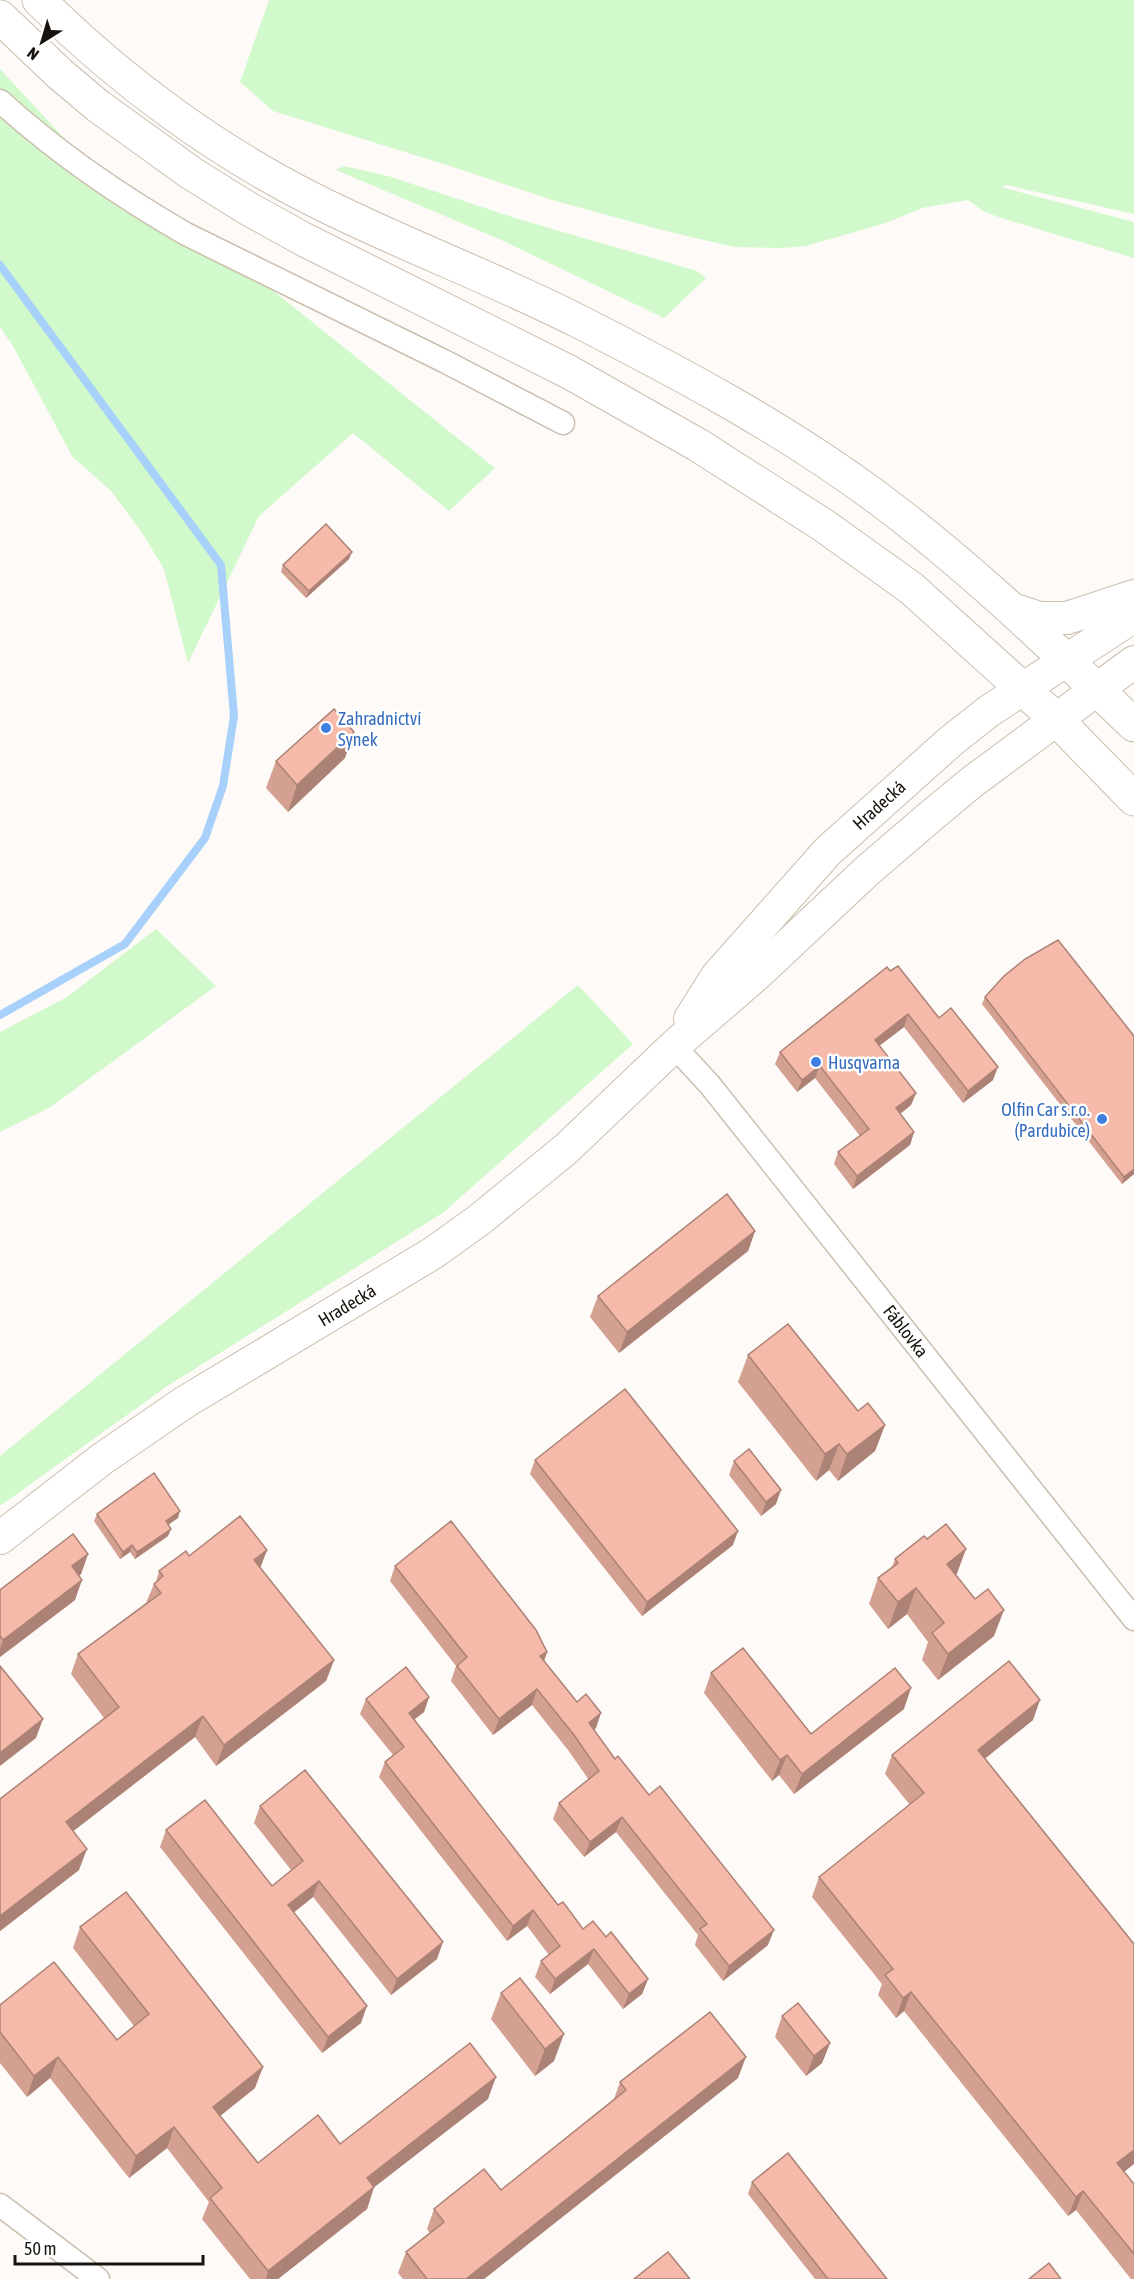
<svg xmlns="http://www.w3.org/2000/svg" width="1134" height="2279" font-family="'Asap Condensed',sans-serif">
  <rect width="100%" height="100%" fill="#fdfaf7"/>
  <g fill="#d1f9cb">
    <path d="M269,0H1134V214L1006,185L1001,187L1134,222V258L1001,218L983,211L968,200L922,208L886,223L806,246L782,248L734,247L658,229L552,200L450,166L273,111L240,82Z"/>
    <path d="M0,69L73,148L242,266L495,468L449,511L353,433L259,516L188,663L164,569L143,534L111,491L72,456L13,346L0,327Z"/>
    <path d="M344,166L388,176L515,218L697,271L706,278L664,318L499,239L336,170Z"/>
    <path d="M156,929L216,986L49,1108L0,1132V1032L67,997Z"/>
    <path d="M578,985L633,1044L444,1212L166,1387L0,1506V1456Z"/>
  </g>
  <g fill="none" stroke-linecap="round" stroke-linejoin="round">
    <path stroke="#a7d0fa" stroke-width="8" d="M0,265L221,565L234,716L223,786L205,838L125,944L0,1015"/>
    <defs>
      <g id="street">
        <path d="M0,101C57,153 120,196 186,234L444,361L563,423"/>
        <path d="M674,1046L710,1085L1134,1619"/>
        <path d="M0,2205L98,2279"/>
      </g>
      <g id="secondary">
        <path d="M1012,609L1039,618H1067L1134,596"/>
        <path d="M690,1019L717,976L828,851L951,741L989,711L1134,616"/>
        <path d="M0,1538L102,1459L185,1402L433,1253L479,1220L566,1149L674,1046L755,976L868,870L931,816L972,782L1134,662"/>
      </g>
      <g id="primary">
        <path d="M39,0C121,82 220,154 324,205C407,246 495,279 578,321C680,373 783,428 875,496C968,565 1051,645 1134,725"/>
        <path d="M0,17L60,74L98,106L191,173L247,208L305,240L569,372L698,445L823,525L911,588L1056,719L1134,799"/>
      </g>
    </defs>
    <use href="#street" stroke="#cbbfae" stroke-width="25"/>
    <use href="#secondary" stroke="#cbbfae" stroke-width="34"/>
    <use href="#primary" stroke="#cbbfae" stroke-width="35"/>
    <use href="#street" stroke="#fff" stroke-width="22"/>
    <use href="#secondary" stroke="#fff" stroke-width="32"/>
    <use href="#primary" stroke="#fff" stroke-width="33"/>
  </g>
  <g fill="#d3a091">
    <path d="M349,559L306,598L281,572L283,565Z"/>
    <path d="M345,758L288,812L266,788L276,761Z"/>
    <path d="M890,971L939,1018L993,1080L963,1103L904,1027L879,1046L916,1093L911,1105L900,1114L914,1132L910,1145L853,1189L834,1164L838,1152L860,1136L815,1078L797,1092L775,1064L780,1052Z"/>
    <path d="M985,997L1134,1174L1122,1184L982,1004Z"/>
    <path d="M755,1231L748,1251L619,1353L590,1317L598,1296Z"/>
    <path d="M748,1355L885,1425L875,1451L838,1481L829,1470L816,1481L738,1382Z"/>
    <path d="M535,1460L733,1545L642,1616L530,1474Z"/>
    <path d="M734,1461L776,1504L761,1516L729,1475Z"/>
    <path d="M97,1514L178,1518L168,1525V1536L135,1559L130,1552L120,1559L94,1521Z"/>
    <path d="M927,1539L966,1549L956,1575L994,1636L938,1680L922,1660L928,1642L907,1614L888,1629L869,1604L878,1578L892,1567L895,1559Z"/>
    <path d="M267,1550L260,1568L334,1660L326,1681L216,1766L195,1737L73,1831L79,1870L0,1931L104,1718L71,1674L78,1654L146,1603L154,1584L156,1582L159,1571L189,1556Z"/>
    <path d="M88,1554L81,1574L79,1576L75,1600L0,1657V1590Z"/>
    <path d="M395,1566L547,1652L544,1661L596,1728L594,1730L615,1759L768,1945L723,1981L695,1945L698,1935L616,1832L584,1857L553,1819L559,1803L589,1780L568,1750L532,1705L493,1735L451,1681L456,1666L390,1581Z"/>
    <path d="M711,1673L811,1734L904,1709L794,1794L779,1775L772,1781L704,1693Z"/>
    <path d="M429,1697L424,1712L414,1720L558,1905L583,1929L606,1937L648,1979L642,1994L623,2009L588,1964L550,1994L535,1977L541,1961L549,1955L527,1926L507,1941L379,1777L385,1762L393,1755L360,1714L366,1699Z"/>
    <path d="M1033,1720L985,1758L1124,2172L1134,2184V2279H1131L1076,2210L1068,2216L904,2011L896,2018L878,1995L882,1984L812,1897L819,1877L910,1805L885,1774L892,1755Z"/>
    <path d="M260,1806L437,1959L391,1995L313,1897L293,1913L361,2023L322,2053L160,1847L166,1830L272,1886L291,1870L254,1823Z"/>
    <path d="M80,1927L255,2088L220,2116L258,2163L340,2144L488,2099L374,2187L367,2209L278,2279H250L202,2219L209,2202L167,2148L129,2178L50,2078L27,2097L0,2063V2005L117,2040L134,2026L73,1948Z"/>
    <path d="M501,1993L554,2061L535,2076L491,2019Z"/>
    <path d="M782,2016L830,2043L822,2063L806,2076L775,2037Z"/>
    <path d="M738,2078L484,2279H403L398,2273L406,2252L430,2233L427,2229L434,2209L501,2190L614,2099L620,2082Z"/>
    <path d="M752,2182L887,2279H815L748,2194Z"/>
  </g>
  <g fill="#ac8276">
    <path d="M352,552L349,559L306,598L309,591Z"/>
    <path d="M354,732L345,758L288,812L297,785Z"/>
    <path d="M908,1014L904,1027L870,1053L875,1040Z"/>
    <path d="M820,1066L815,1078L797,1092L802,1080Z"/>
    <path d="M998,1067L993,1080L963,1103L968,1091Z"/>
    <path d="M916,1093L911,1105L891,1121L896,1108Z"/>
    <path d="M914,1132L910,1145L853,1189L857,1176Z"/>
    <path d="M1134,1169V1174L1122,1184L1124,1177Z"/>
    <path d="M755,1231L748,1251L619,1353L627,1332Z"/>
    <path d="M885,1425L875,1451L838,1481L847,1454Z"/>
    <path d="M839,1444L829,1470L816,1481L825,1454Z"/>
    <path d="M781,1490L776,1504L761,1516L766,1502Z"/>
    <path d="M180,1511L178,1518L163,1528L166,1521Z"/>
    <path d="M171,1529L168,1536L135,1559L137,1552Z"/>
    <path d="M738,1531L733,1545L642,1616L647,1602Z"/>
    <path d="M132,1545L130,1552L120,1559L123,1552Z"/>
    <path d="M966,1549L956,1576L947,1564Z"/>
    <path d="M267,1550L259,1571L254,1560Z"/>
    <path d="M88,1554L81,1574L64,1587L72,1566Z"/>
    <path d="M82,1580L75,1600L0,1657V1649L3,1640Z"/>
    <path d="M916,1588L907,1614L888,1629L898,1602Z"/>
    <path d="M1004,1610L994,1636L938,1680L948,1654Z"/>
    <path d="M547,1652L542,1667L540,1656Z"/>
    <path d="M334,1660L326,1681L216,1766L224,1745Z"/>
    <path d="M911,1688L904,1709L794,1794L802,1774Z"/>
    <path d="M537,1689L532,1705L493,1735L499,1719Z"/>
    <path d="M429,1697L424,1712L403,1728L409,1713Z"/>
    <path d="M1040,1700L1033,1720L971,1770L978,1750Z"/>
    <path d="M601,1713L596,1728L583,1738L589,1723Z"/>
    <path d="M203,1716L195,1737L58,1843L66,1822Z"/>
    <path d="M43,1719L36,1738L0,1766V1753Z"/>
    <path d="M787,1755L779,1775L772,1781L780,1760Z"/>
    <path d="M622,1817L616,1832L584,1857L590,1842Z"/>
    <path d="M87,1849L79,1870L0,1931V1916Z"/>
    <path d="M319,1881L313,1897L282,1922L288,1905Z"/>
    <path d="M533,1910L527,1926L507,1941L513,1926Z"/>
    <path d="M774,1930L768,1945L723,1981L729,1966Z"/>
    <path d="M443,1942L437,1959L391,1995L397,1979Z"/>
    <path d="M594,1949L588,1964L550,1994L555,1979Z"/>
    <path d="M648,1979L642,1994L623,2009L629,1994Z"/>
    <path d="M911,1992L904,2011L896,2018L903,1998Z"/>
    <path d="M367,2006L361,2023L322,2053L328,2037Z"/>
    <path d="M564,2034L554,2061L535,2076L545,2049Z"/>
    <path d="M830,2043L822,2063L806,2076L814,2056Z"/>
    <path d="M58,2057L50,2078L27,2097L34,2076Z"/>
    <path d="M746,2057L738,2078L484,2279H466Z"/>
    <path d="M263,2067L255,2088L205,2128L213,2107Z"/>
    <path d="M496,2077L488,2099L359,2199L367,2178Z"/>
    <path d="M174,2127L167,2148L129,2178L136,2156Z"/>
    <path d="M1134,2150V2164L1110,2183L1117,2163Z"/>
    <path d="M374,2187L367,2209L278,2279H266L268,2271Z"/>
    <path d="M1083,2191L1076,2210L1068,2216L1076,2197Z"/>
  </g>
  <g fill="#f5baa9" stroke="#ac8276" stroke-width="1.5">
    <path d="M326,524L352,552L309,591L283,565Z"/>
    <path d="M334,709L354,732L297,785L276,761Z"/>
    <path d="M1058,940L1134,1036V1169L1124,1177L985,997L1004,976L1025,959Z"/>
    <path d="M898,966L939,1018L951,1008L998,1067L968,1091L908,1014L875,1040L916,1093L896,1108L914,1132L857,1176L838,1152L869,1129L820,1066L802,1080L780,1052L887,967L890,971Z"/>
    <path d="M727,1194L755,1231L627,1332L598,1296Z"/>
    <path d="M788,1324L858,1411L868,1403L885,1425L847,1454L839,1444L825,1454L748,1355Z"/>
    <path d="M625,1389L738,1531L647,1602L535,1460Z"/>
    <path d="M749,1449L781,1490L766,1502L734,1461Z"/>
    <path d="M154,1473L180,1511L166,1521L171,1529L137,1552L132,1545L123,1552L97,1514Z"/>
    <path d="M240,1516L267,1550L254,1560L334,1660L224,1745L203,1716L66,1822L87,1849L0,1916V1799L119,1707L78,1654L161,1593L154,1584L163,1576L159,1571L186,1551L189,1556Z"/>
    <path d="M451,1521L536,1630L547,1652L540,1656L577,1702L586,1694L601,1713L589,1723L615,1759L618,1756L649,1795L660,1786L774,1930L729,1966L700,1929L707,1924L622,1817L590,1842L559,1803L599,1771L574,1735L537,1689L499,1719L457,1666L467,1657L395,1566Z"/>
    <path d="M946,1524L966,1549L947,1564L975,1599L988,1589L1004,1610L948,1654L932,1633L944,1623L916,1588L898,1602L878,1578L898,1563L895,1559L924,1536L927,1539Z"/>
    <path d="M73,1534L88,1554L72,1566L82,1580L3,1640L0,1636V1590Z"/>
    <path d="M743,1648L811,1734L895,1668L911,1688L802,1774L787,1755L780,1760L711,1673Z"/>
    <path d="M1009,1661L1040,1700L978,1750L1134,1944V2150L1117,2163L1134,2184V2254L1083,2191L1076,2197L911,1992L903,1998L885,1975L893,1969L819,1877L924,1793L892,1755Z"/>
    <path d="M0,1666L43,1719L0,1753Z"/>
    <path d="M406,1667L429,1697L409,1713L558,1905L563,1902L583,1929L593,1921L606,1937L611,1932L648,1979L629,1994L594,1949L555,1979L541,1961L560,1946L533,1910L513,1926L385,1762L404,1747L366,1699Z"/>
    <path d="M305,1770L443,1942L397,1979L319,1881L288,1905L367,2006L328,2037L166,1830L205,1800L272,1886L303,1861L260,1806Z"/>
    <path d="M126,1892L263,2067L213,2107L258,2163L318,2115L340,2144L470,2043L496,2077L367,2178L374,2187L268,2271L210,2198L222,2188L174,2127L136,2156L58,2057L34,2076L0,2032V2005L54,1962L117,2040L149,2014L80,1927Z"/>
    <path d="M520,1978L564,2034L545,2049L501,1993Z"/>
    <path d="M798,2003L830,2043L814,2056L782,2016Z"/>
    <path d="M710,2012L746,2057L466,2279H427L406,2252L444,2222L434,2209L484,2169L501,2190L626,2090L620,2082Z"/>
    <path d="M788,2153L887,2279H828L752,2182Z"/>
    <path d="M668,2252L690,2279H634Z"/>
    <path d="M1049,2263L1061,2279H1029Z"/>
  </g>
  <g fill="#3f7fe0" stroke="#fff" stroke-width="2">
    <circle cx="326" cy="728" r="6"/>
    <circle cx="816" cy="1062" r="6"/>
    <circle cx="1102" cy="1119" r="6"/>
  </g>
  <g text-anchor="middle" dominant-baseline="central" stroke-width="5" stroke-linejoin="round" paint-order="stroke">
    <g font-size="18" fill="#366cbe" stroke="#fff" text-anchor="start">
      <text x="338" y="718">Zahradnictví<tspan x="338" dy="21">Synek</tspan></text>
      <text x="828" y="1062">Husqvarna</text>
      <text x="1090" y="1109" text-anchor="end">Olfin Car s.r.o.<tspan x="1090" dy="21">(Pardubice)</tspan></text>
    </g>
    <g font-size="18" fill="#18130d" stroke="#fff">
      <text transform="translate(879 805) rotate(-42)">Hradecká</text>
      <text transform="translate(347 1305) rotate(-31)">Hradecká</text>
      <text transform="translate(906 1331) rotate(52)">Fáblovka</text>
    </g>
  </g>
  <g transform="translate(42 42) rotate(217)" stroke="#ffffff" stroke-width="4.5" paint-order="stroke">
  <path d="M0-4.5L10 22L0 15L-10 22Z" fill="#18130d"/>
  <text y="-9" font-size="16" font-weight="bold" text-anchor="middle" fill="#18130d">N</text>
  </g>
  <path d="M15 2255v9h188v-9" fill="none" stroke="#18130d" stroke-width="3"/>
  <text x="24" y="2255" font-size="18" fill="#18130d" stroke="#ffffff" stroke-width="4.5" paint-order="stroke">50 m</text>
</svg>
